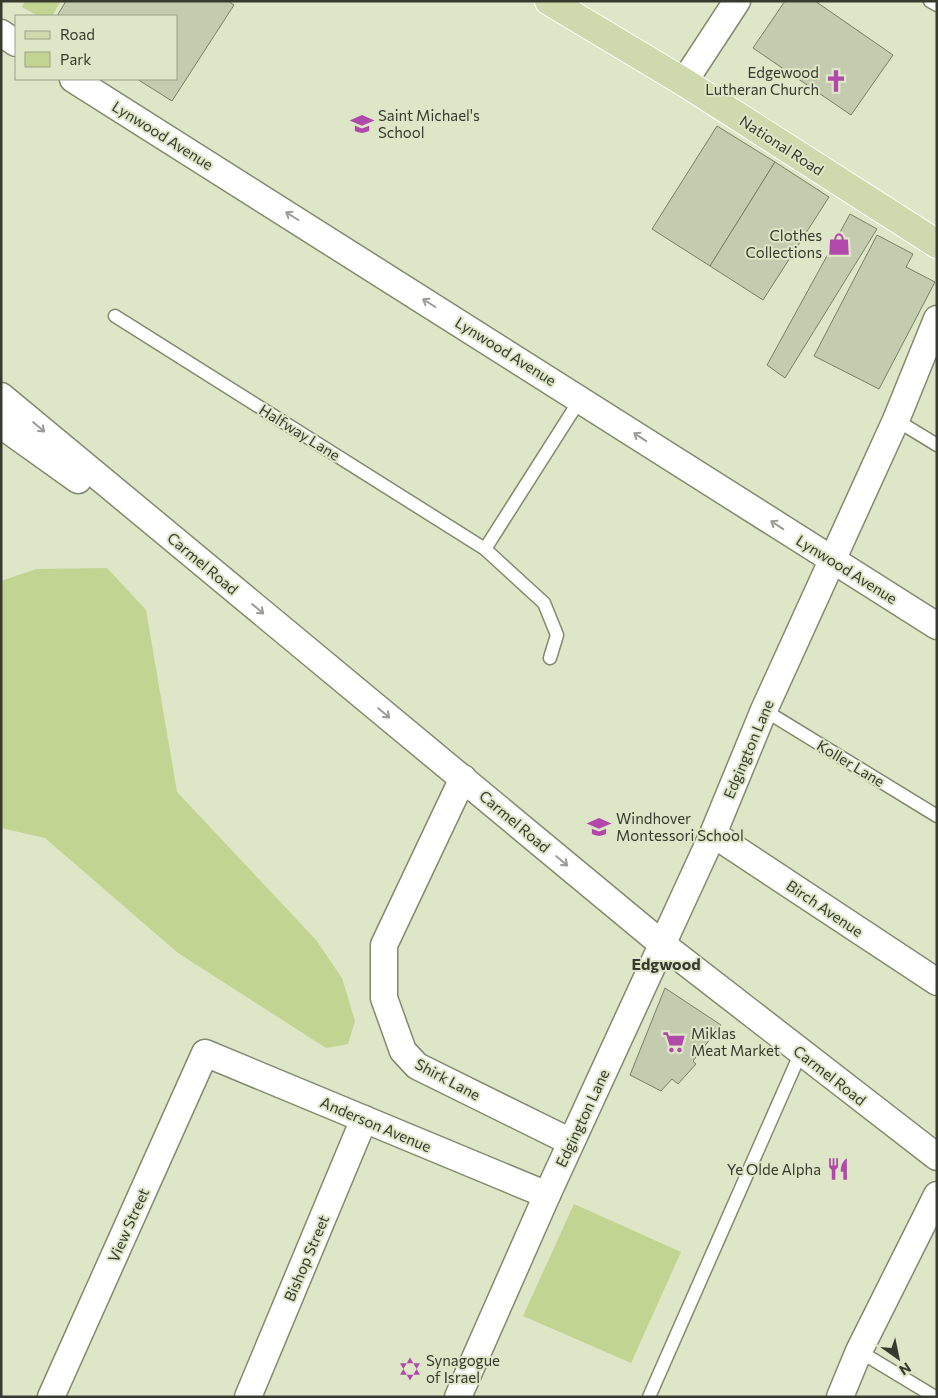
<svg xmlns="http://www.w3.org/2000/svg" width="938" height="1398" font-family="Commissioner,sans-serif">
  <rect width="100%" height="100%" fill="#dde6c7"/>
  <g fill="#c2d491">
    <path d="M25,1H61L52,16H38L22,7Z"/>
    <path d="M107,568L146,610L177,792L316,940L342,978L355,1021L348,1044L326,1048L178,953L45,838L1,828V581L36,569Z"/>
    <path d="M574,1204L681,1252L631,1363L523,1316Z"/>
  </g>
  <g fill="#c3ccae" stroke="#788064">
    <path d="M66,1H228L234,5L172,101L137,79H176V16H57Z"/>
    <path d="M785,1H815L893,55L851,115L753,48Z"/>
    <path d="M717,126L775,162L710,266L652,229Z"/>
    <path d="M775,162L829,197L763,300L710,266Z"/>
    <path d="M850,214L877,229L785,378L767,365Z"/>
    <path d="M877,235L913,254L906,267L935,282L879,389L814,356Z"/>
    <path d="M665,988L721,1025L693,1061L696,1064L678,1084L672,1079L661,1091L630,1075Z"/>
  </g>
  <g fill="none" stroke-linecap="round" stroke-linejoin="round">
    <defs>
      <g id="lane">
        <path d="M930,1L937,5"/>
        <path d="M115,316L485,549L544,603L557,635L550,658"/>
        <path d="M896,420L937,445"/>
        <path d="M485,549L581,398"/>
        <path d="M764,710L937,816"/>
        <path d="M859,1351L935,1397"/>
        <path d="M649,1397L801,1052"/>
      </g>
      <g id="street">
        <path d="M1,33L16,43"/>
        <path d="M73,79L937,626"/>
        <path d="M684,82L737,1"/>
        <path d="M1,396L662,944L937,1157"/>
        <path d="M1,425L78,480"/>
        <path d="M463,778L384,945V998L403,1051L417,1066L571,1142"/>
        <path d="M713,834L937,982"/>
        <path d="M51,1397L205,1053L547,1195"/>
        <path d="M248,1397L364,1119"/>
        <path d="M458,1397L547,1195L713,834L764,710L896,420L937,319"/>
        <path d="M840,1397L859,1351L937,1195"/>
      </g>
      <path id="primary" d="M549,1L684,82L937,244"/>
    </defs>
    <use href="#lane" stroke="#828a6e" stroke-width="15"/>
    <use href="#street" stroke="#828a6e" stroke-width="29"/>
    <use href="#primary" stroke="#fff" stroke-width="30"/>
    <use href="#lane" stroke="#fff" stroke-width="12"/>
    <use href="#street" stroke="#fff" stroke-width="26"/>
    <use href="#primary" stroke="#cedaad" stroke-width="28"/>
  </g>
  <defs><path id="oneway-shaft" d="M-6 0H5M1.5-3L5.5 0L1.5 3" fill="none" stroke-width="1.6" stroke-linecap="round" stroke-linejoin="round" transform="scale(1.25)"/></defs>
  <g stroke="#9b9c96">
    <use href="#oneway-shaft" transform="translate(292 216) rotate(-148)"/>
    <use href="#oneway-shaft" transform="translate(429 303) rotate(-148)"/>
    <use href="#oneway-shaft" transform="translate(39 427) rotate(40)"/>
    <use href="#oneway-shaft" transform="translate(640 437) rotate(-147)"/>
    <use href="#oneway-shaft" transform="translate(777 525) rotate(-147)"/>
    <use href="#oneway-shaft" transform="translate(258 609) rotate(40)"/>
    <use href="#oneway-shaft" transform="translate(384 713) rotate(40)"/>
    <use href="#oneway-shaft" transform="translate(562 861) rotate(40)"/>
  </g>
  <defs>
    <symbol id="church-bare" viewBox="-9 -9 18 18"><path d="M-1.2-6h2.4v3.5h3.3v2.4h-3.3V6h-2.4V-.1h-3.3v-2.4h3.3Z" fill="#b248aa" stroke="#dde6c7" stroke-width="2.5" paint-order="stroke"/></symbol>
    <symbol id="school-bare" viewBox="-9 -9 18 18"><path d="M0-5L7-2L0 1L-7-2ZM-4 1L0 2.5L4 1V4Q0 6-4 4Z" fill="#b248aa" stroke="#dde6c7" stroke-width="2.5" paint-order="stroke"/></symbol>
    <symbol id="shop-bare" viewBox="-9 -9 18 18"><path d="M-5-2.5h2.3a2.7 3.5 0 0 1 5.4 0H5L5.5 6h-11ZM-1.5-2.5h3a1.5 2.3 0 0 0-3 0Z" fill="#b248aa" stroke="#dde6c7" stroke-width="2.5" paint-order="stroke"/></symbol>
    <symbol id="supermarket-bare" viewBox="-9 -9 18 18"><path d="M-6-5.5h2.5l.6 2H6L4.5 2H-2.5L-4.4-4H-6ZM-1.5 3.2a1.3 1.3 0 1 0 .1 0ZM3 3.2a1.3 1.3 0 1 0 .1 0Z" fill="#b248aa" stroke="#dde6c7" stroke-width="2.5" paint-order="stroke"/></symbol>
    <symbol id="restaurant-bare" viewBox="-9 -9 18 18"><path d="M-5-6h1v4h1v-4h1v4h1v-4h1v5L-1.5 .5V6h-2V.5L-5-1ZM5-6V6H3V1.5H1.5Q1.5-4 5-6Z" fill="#b248aa" stroke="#dde6c7" stroke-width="2.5" paint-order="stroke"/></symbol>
    <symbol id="synagogue-bare" viewBox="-9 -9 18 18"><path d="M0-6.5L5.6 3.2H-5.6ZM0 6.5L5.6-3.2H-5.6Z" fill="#b248aa" stroke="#dde6c7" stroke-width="2.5" paint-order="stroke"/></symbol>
  </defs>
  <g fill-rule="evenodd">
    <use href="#church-bare" x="820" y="65" width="32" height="32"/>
    <use href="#school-bare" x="346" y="108" width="32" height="32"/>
    <use href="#shop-bare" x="823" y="228" width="32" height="32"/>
    <use href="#school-bare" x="583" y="811" width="32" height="32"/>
    <use href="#supermarket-bare" x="658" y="1026" width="32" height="32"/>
    <use href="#restaurant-bare" x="822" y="1153" width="32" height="32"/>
    <use href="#synagogue-bare" x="394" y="1353" width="32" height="32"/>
  </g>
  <g text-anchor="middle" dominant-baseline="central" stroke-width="4" stroke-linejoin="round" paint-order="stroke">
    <g font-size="15" fill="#373a2e" stroke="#dde6c7" text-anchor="start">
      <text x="819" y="72" text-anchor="end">Edgewood<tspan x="819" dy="17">Lutheran Church</tspan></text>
      <text x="378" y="115">Saint Michael's<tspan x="378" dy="17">School</tspan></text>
      <text x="822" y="235" text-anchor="end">Clothes<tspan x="822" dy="17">Collections</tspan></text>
      <text x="616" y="818">Windhover<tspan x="616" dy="17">Montessori School</tspan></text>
      <text x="691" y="1033">Miklas<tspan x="691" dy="17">Meat Market</tspan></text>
      <text x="821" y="1169" text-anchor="end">Ye Olde Alpha</text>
      <text x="426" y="1360">Synagogue<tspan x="426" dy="17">of Israel</tspan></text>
    </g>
    <g font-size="15" fill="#373a2e" stroke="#dde6c7">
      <text transform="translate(163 135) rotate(32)">Lynwood Avenue</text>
      <text transform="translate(782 145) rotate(33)">National Road</text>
      <text transform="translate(506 351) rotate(32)">Lynwood Avenue</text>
      <text transform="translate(300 432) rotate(32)">Halfway Lane</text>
      <text transform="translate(203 563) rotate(40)">Carmel Road</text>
      <text transform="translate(847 569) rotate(32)">Lynwood Avenue</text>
      <text transform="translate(748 749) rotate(-67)">Edgington Lane</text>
      <text transform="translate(851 763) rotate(31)">Koller Lane</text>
      <text transform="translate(515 821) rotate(40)">Carmel Road</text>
      <text transform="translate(825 908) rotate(34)">Birch Avenue</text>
      <text transform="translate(830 1075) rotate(38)">Carmel Road</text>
      <text transform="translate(448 1079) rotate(28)">Shirk Lane</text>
      <text transform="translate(582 1118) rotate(-65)">Edgington Lane</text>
      <text transform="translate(376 1124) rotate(23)">Anderson Avenue</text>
      <text transform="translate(128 1225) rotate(-66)">View Street</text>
      <text transform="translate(306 1258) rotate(-67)">Bishop Street</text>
    </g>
    <g font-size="16" font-weight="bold" fill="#373a2e" stroke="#dde6c7">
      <text x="666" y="963">Edgwood</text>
    </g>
  </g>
  <rect width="938" height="1398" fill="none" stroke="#373a2e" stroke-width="5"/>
  <rect x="15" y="15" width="162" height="65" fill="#dde6c7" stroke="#9ba18a"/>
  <rect x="25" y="31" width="25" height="8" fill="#cedaad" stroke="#9ba18a"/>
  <text x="60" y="40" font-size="15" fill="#373a2e">Road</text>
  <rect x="25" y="52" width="25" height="15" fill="#c2d491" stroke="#9ba18a"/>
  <text x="60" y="65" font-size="15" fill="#373a2e">Park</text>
  <g transform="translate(898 1358) rotate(147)" stroke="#dde6c7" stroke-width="4" paint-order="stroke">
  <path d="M0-4L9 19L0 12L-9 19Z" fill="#373a2e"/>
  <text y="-8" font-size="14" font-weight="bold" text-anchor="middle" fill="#373a2e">N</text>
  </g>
</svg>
